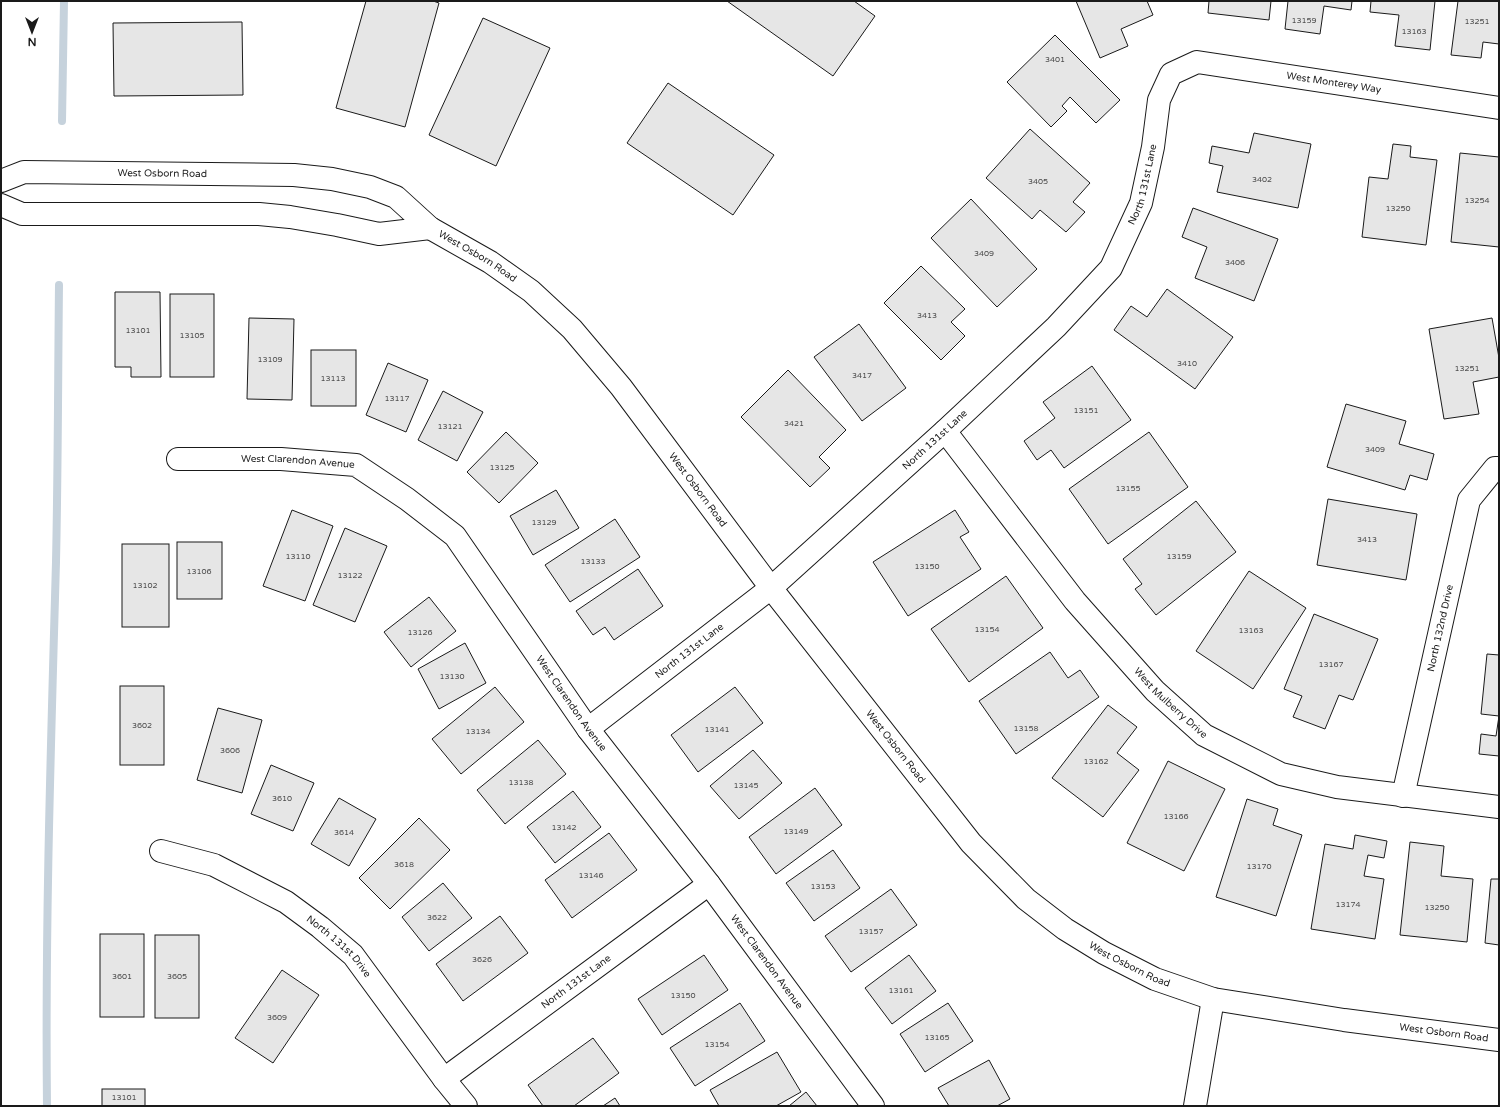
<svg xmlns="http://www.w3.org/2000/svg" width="1500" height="1107" font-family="'Varela Round',sans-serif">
  <rect width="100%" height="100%" fill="#fff"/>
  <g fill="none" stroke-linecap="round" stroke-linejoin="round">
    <g stroke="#c6d2dc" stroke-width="8">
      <path d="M62,121L64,1"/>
      <path d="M47,1106C45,925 51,743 56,562C58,470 58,377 59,285"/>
    </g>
  </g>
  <g fill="#e6e6e6" stroke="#1a1a1a">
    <path d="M366,1H433L439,3L405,127L336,108Z"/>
    <path d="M727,1H854L875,16L833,76Z"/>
    <path d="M1076,1H1147L1153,15L1121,29L1128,46L1100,58Z"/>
    <path d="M1209,1H1271L1269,20L1208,13Z"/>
    <path d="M1288,1H1352L1351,10L1324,6L1320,34L1285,29Z"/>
    <path d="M1371,1H1435L1430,50L1395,46L1399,15L1370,12Z"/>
    <path d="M1458,1H1499V44L1483,42L1481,58L1451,55Z"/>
    <path d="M483,18L550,48L496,166L429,135Z"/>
    <path d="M242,22L243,95L114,96L113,23Z"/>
    <path d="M1055,35L1120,100L1096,123L1070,97L1062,106L1067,111L1051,127L1007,82Z"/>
    <path d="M668,83L774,155L733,215L627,143Z"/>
    <path d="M1030,129L1090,183L1073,202L1085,212L1066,232L1040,210L1032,219L986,178Z"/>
    <path d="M1254,133L1311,144L1298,208L1217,192L1223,166L1209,163L1212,146L1249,153Z"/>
    <path d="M1393,144L1411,146L1410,157L1437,160L1426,245L1362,237L1369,177L1388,179Z"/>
    <path d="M1460,153L1499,157V247L1451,242Z"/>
    <path d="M971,199L1037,269L997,307L931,238Z"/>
    <path d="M1193,208L1278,239L1254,301L1195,278L1207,247L1182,237Z"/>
    <path d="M921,266L965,309L951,322L965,336L941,360L884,303Z"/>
    <path d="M1167,289L1233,337L1195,389L1114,330L1131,306L1147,317Z"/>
    <path d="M115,292H160L161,377H131V367H115Z"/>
    <rect x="170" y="294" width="44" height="83"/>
    <path d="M249,318L294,319L292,400L247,399Z"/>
    <path d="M1492,318L1499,358V377L1473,382L1479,414L1444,419L1429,329Z"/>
    <path d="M859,324L906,388L862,421L814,357Z"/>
    <rect x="311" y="350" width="45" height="56"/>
    <path d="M388,363L428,380L406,432L366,415Z"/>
    <path d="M1092,366L1131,420L1064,468L1051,450L1037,460L1024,441L1055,418L1043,402Z"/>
    <path d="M788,370L846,430L819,457L830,468L810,487L741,417Z"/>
    <path d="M443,391L483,412L457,461L418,440Z"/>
    <path d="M1346,404L1406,421L1399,444L1434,454L1427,480L1410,475L1405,490L1327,467Z"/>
    <path d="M506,432L538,463L499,503L467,472Z"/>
    <path d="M1149,432L1188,487L1108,544L1069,489Z"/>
    <path d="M556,490L579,528L533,555L510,516Z"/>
    <path d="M1328,499L1417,514L1406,580L1317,565Z"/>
    <path d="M1196,501L1236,552L1156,615L1135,589L1142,584L1123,559Z"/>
    <path d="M292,510L333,526L305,601L263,586Z"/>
    <path d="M955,510L969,532L960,537L981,569L908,616L873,562Z"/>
    <path d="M615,519L640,557L570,602L545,565Z"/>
    <path d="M345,528L387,546L355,622L313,605Z"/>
    <rect x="177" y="542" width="45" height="57"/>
    <rect x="122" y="544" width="47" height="83"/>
    <path d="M638,569L663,606L614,640L605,627L593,635L576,611Z"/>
    <path d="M1249,571L1306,608L1253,689L1196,651Z"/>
    <path d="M1006,576L1043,628L969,682L931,629Z"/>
    <path d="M429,597L456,631L411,667L384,632Z"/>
    <path d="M1314,614L1378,639L1353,700L1339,695L1325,729L1293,717L1302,696L1284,689Z"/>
    <path d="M465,643L486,683L439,709L418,669Z"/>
    <path d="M1050,652L1068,678L1080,670L1099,697L1016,754L979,701Z"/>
    <path d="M1487,654L1499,655V756L1479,754L1481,734L1496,736L1499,716L1481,714Z"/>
    <rect x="120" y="686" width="44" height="79"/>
    <path d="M495,687L524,722L461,774L432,739Z"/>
    <path d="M735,687L763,723L698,772L671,735Z"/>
    <path d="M1108,705L1137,727L1117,753L1139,770L1103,817L1052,778Z"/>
    <path d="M218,708L262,720L242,793L197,780Z"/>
    <path d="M538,740L566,774L505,824L477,790Z"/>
    <path d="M753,750L782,783L739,819L710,786Z"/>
    <path d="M1168,761L1225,789L1184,871L1127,843Z"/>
    <path d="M271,765L314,783L293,831L251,814Z"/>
    <path d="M815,788L842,825L776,874L749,837Z"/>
    <path d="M573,791L601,827L555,863L527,827Z"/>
    <path d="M339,798L376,819L349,866L311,844Z"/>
    <path d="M1247,799L1278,809L1273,825L1302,835L1276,916L1216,897Z"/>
    <path d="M419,818L450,850L390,909L359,878Z"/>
    <path d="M609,833L637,870L572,918L545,880Z"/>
    <path d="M1355,835L1387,841L1384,858L1368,855L1364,876L1384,879L1375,939L1311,929L1325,844L1353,849Z"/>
    <path d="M1410,842L1444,846L1441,876L1473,879L1467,942L1400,935Z"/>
    <path d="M833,850L860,888L814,921L786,883Z"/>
    <path d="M1491,879H1499V945L1485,943Z"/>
    <path d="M443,883L472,918L429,951L402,917Z"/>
    <path d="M891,889L917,925L851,972L825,936Z"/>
    <path d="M500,916L528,953L463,1001L436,964Z"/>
    <rect x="100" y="934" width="44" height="83"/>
    <rect x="155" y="935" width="44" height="83"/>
    <path d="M704,955L728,990L662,1035L638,999Z"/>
    <path d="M909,955L936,991L892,1024L865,988Z"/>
    <path d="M282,970L319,995L273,1063L235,1038Z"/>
    <path d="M740,1003L765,1041L695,1086L670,1048Z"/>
    <path d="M948,1003L973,1041L925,1072L900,1034Z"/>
    <path d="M593,1038L619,1073L574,1106H543L528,1085Z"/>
    <path d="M777,1052L801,1092L776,1106H719L710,1090Z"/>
    <path d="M989,1060L1010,1099L997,1106H949L938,1088Z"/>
    <rect x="102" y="1089" width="43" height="17"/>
    <path d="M806,1092L817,1106H789Z"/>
    <path d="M615,1098L620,1106H603Z"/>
  </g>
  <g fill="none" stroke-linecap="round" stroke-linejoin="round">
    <defs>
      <g id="street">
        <path id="s1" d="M945,431L1075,601L1155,691L1204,735L1281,774L1337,787L1499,807"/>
        <path id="s2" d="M178,459H281L356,465L407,499L455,536L588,729L709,884L873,1106"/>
        <path id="s3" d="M588,729L771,588L945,431L1056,327L1111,268L1141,203L1153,147L1159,100L1171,74L1197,62L1499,108"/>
        <path id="s4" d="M1403,796L1469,500L1495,468H1499"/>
        <path id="s5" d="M161,851L214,865L286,902L320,927L353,955L444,1079L466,1106"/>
        <path id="s6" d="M444,1079L709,884"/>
      </g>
      <g id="secondary">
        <path id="s7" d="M1,181L24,172L294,175L332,179L370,187L396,197L430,228L490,262L531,291L572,329L621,387L771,588L971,843L1026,899L1065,929L1104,953L1155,979L1213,999L1344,1020L1499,1040"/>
        <path d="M1,205L22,214H259L290,217L337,225L379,234L430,228"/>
        <path d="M1195,1106L1213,999"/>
      </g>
    </defs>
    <use href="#street" stroke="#1a1a1a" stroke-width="24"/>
    <use href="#secondary" stroke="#1a1a1a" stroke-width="24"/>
    <use href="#street" stroke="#fff" stroke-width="22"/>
    <use href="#secondary" stroke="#fff" stroke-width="22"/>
  </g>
  <g text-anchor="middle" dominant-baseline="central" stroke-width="3" stroke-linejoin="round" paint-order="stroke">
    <g font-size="8" fill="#4d4d4d">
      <text x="1304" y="20">13159</text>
      <text x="1477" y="21">13251</text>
      <text x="1414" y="31">13163</text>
      <text x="1055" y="59">3401</text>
      <text x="1262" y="179">3402</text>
      <text x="1038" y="181">3405</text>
      <text x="1477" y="200">13254</text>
      <text x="1398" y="208">13250</text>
      <text x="984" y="253">3409</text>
      <text x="1235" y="262">3406</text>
      <text x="927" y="315">3413</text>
      <text x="138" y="330">13101</text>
      <text x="192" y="335">13105</text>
      <text x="270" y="359">13109</text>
      <text x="1187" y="363">3410</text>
      <text x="1467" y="368">13251</text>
      <text x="862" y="375">3417</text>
      <text x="333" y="378">13113</text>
      <text x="397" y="398">13117</text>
      <text x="1086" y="410">13151</text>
      <text x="794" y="423">3421</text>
      <text x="450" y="426">13121</text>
      <text x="1375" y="449">3409</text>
      <text x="502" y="467">13125</text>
      <text x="1128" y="488">13155</text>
      <text x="544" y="522">13129</text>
      <text x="1367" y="539">3413</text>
      <text x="298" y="556">13110</text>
      <text x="1179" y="556">13159</text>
      <text x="593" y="561">13133</text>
      <text x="927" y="566">13150</text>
      <text x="199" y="571">13106</text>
      <text x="350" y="575">13122</text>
      <text x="145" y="585">13102</text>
      <text x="987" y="629">13154</text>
      <text x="1251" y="630">13163</text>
      <text x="420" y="632">13126</text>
      <text x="1331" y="664">13167</text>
      <text x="452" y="676">13130</text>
      <text x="142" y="725">3602</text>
      <text x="1026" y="728">13158</text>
      <text x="717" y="729">13141</text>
      <text x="478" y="731">13134</text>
      <text x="230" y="750">3606</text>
      <text x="1096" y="761">13162</text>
      <text x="521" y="782">13138</text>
      <text x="746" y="785">13145</text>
      <text x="282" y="798">3610</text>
      <text x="1176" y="816">13166</text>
      <text x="564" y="827">13142</text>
      <text x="796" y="831">13149</text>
      <text x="344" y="832">3614</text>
      <text x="404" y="864">3618</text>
      <text x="1259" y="866">13170</text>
      <text x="591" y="875">13146</text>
      <text x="823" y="886">13153</text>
      <text x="1348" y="904">13174</text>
      <text x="1437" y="907">13250</text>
      <text x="437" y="917">3622</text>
      <text x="871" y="931">13157</text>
      <text x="482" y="959">3626</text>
      <text x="122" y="976">3601</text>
      <text x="177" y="976">3605</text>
      <text x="901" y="990">13161</text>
      <text x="683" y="995">13150</text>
      <text x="277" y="1017">3609</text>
      <text x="937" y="1037">13165</text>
      <text x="717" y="1044">13154</text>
      <text x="124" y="1097">13101</text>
    </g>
    <g font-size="10" fill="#1a1a1a" stroke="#fff">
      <text stroke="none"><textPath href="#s3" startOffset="1070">West Monterey Way</textPath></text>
      <text stroke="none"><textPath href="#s7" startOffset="163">West Osborn Road</textPath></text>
      <text stroke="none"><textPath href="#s3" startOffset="788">North 131st Lane</textPath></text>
      <text stroke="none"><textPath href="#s7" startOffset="501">West Osborn Road</textPath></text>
      <text stroke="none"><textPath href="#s3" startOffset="452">North 131st Lane</textPath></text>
      <text stroke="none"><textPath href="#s2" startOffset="120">West Clarendon Avenue</textPath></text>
      <text stroke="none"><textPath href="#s7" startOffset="825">West Osborn Road</textPath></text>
      <text stroke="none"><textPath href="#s4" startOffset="172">North 132nd Drive</textPath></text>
      <text stroke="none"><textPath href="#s3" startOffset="128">North 131st Lane</textPath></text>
      <text stroke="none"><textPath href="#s1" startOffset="354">West Mulberry Drive</textPath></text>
      <text stroke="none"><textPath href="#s2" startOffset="504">West Clarendon Avenue</textPath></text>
      <text stroke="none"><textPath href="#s7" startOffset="1149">West Osborn Road</textPath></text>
      <text stroke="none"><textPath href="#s5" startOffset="205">North 131st Drive</textPath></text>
      <text stroke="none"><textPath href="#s2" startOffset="828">West Clarendon Avenue</textPath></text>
      <text stroke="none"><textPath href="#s7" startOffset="1473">West Osborn Road</textPath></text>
      <text stroke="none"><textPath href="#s6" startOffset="164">North 131st Lane</textPath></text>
      <text stroke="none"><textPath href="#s7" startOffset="1797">West Osborn Road</textPath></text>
    </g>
  </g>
  <rect width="1500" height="1107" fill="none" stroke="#1a1a1a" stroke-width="4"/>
  <g transform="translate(32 32) rotate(180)" stroke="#ffffff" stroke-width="3" paint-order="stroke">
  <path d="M0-3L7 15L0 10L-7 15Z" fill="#1a1a1a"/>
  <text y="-6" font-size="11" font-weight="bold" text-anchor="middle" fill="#1a1a1a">N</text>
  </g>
</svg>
